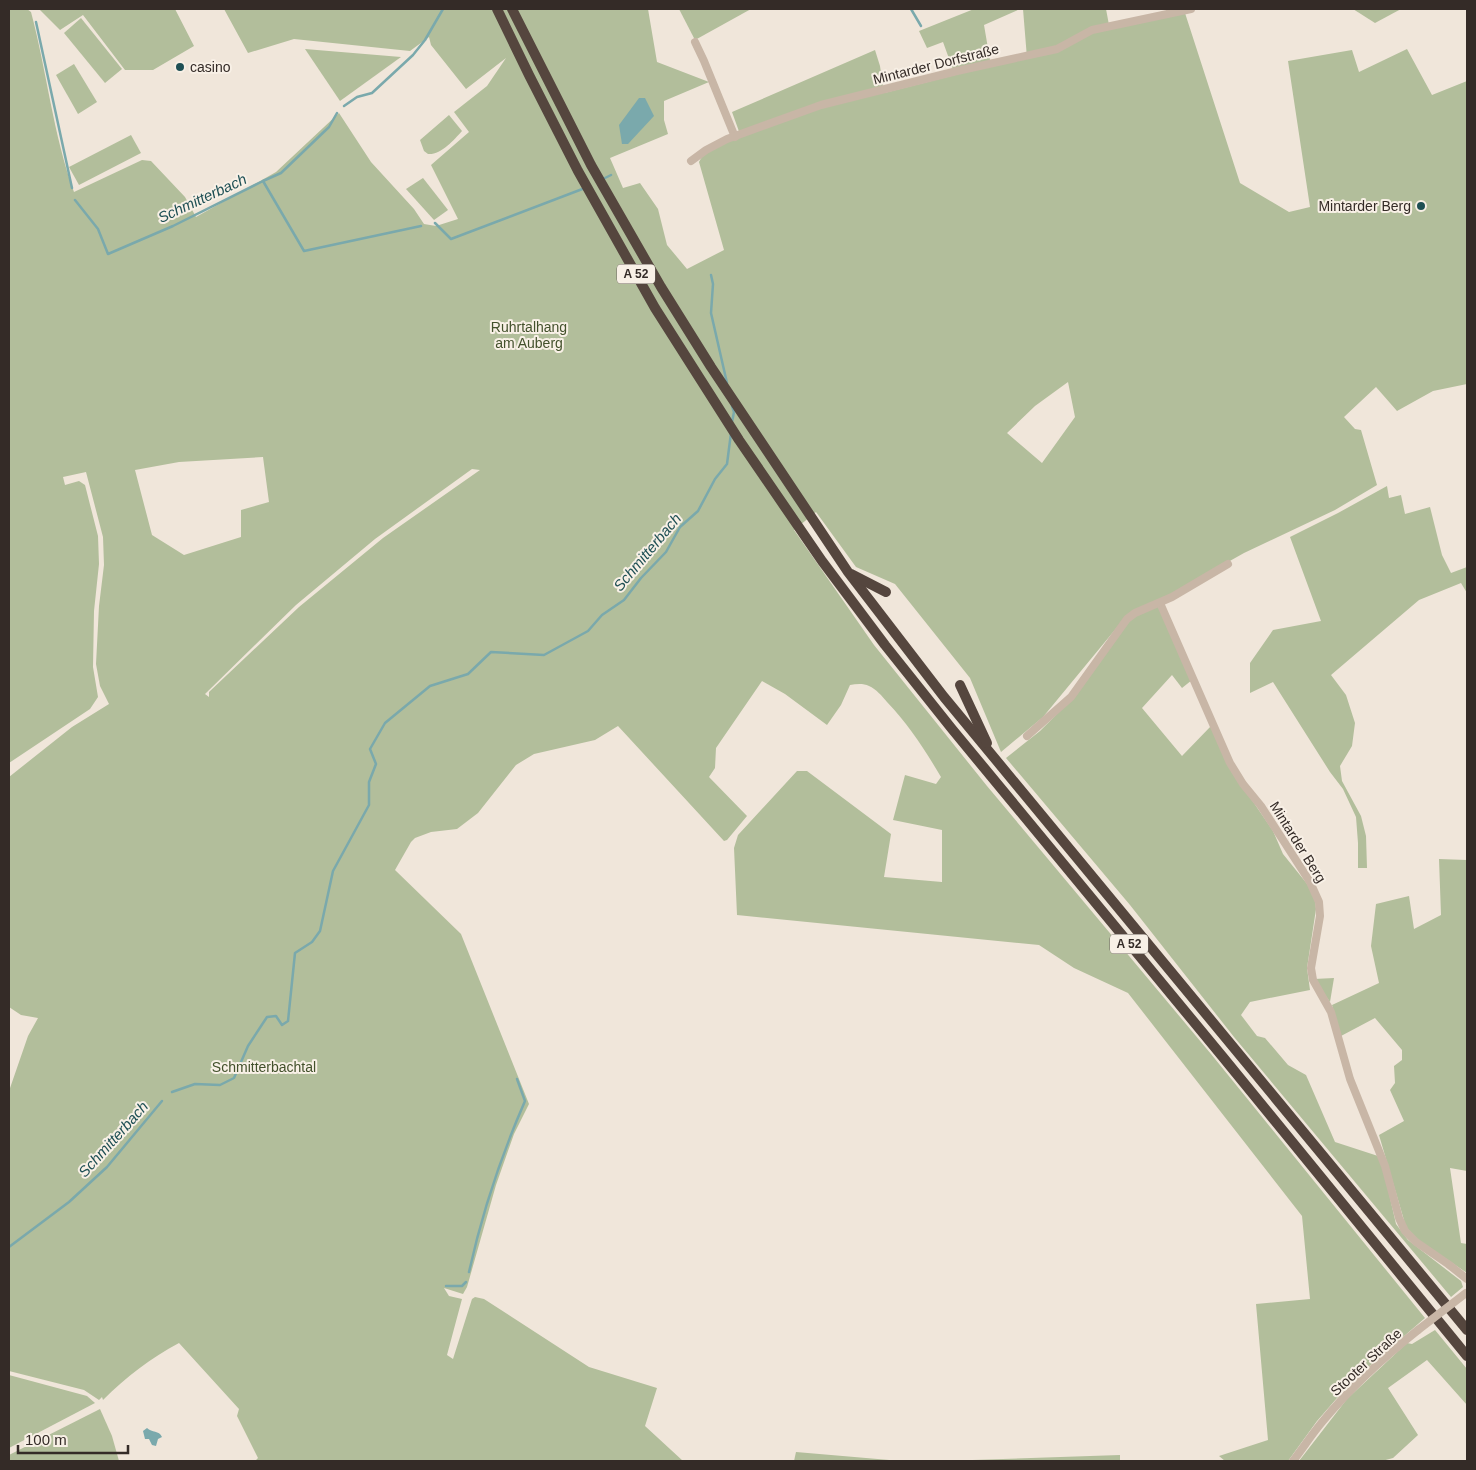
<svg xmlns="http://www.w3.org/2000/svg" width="1476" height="1470" font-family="Arial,sans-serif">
  <rect width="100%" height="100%" fill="#f0e6da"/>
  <g fill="#b2be9b" fill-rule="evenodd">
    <path d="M9,9H27L31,12C47,72 53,134 74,192L142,160L151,161L185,197L196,217L276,172L339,113L371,162L414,209L424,224L436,226L458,219L431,165L469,132L454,112L487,86L506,58L466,89L431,45L429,37L410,51L294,39L248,53L224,9H648L657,62L709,82L664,101V120L668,134L610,158L623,188L640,183L658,209L667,245L687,269L724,250L699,162C706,148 727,142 741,137L732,112L875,50L880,66L884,93L955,75L943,42L927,48L919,31L974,9H1020L984,25L991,66L1027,58L1023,9H1106L1109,25L1185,13L1240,183L1289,212L1310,207L1288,61L1352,50L1359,72L1407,49L1432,95L1467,81V384L1433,391L1397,411L1376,387L1344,417L1355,429L1361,430L1377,485L1335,510L1244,553L1157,602L1192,680L1182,688L1172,675L1142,708L1182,756L1211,726L1241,784L1273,831L1283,854L1308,885L1315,898L1316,909L1307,968L1310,990L1250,1002L1241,1015L1257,1036L1265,1038L1288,1065L1306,1075L1335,1142L1378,1156L1383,1167L1396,1224L1408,1240L1461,1281L1463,1287L1451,1297L1234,1037L1130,905L1006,758L1040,731L1073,698L1131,618L1128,614L1043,717L1001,752L970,678L895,584L856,567L816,512L794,530L874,645L987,786L1211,1054L1425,1318L1351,1382L1317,1421L1288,1461H1225L1219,1456L1268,1440L1256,1304L1310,1299L1302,1216L1128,993L1074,968L1039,945L737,915L734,848L738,835L797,771H807L891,834L884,877L942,882V830L893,820L905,775L936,784L941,777C925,750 909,725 887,702C882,696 876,689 869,686C863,683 856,684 850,685L841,705L827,725L785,694L762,681L716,748L715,768L709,777L747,816L727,840L724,841L618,726L595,740L534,754L516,765L478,813L457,829L431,832L415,838L411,842L395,870L461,934L529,1104L514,1134L496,1185L467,1287L463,1294L444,1288L449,1296L462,1299L447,1355L453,1359L472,1299L475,1297L484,1299L589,1367L657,1388L645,1426L683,1461H255L258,1458L237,1416L239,1409L179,1343C151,1358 126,1377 103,1400L102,1397L99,1400L84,1390L9,1371V1091L28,1036L38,1018L21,1015L9,1007V777L72,727L109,704L100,686L96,664L99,606L104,565L103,537L86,472L63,477L65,485L79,481L85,485L98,536L99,564L94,611L93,667L98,697L90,709L9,763ZM1068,382L1075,417L1042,463L1007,433L1035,406ZM263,457L269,502L241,510V537L184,555L152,535L135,470L179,462ZM472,469L480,470L383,538L299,607L209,692V697L205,694L296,605L375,539Z"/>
    <path d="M39,9H175L194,46L153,70H125L83,15L60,30Z"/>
    <path d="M679,9H751L695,40Z"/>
    <path d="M1353,9H1401L1375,23Z"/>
    <path d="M81,18L122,69L105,83L64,33Z"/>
    <path d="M305,49L401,57L340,101Z"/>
    <path d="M74,64L97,102L78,114L56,75Z"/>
    <path d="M449,115L462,131C454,140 441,155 428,154L424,151L420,140Z"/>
    <path d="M131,135L141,153L79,185L69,167Z"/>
    <path d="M423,178L448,210L434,220L406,189Z"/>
    <path d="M1387,486L1389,498L1401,495L1405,514L1430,507L1442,555L1451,573L1467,567V593L1461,583L1419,600L1331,675L1346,695L1355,723L1352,746L1340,766L1342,781L1361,816L1366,836L1367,868H1358V843L1356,817L1343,789L1330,772L1273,682L1250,693V663L1273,630L1321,621L1290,537L1338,513Z"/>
    <path d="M1439,859L1467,860V1171L1450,1168L1461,1243L1467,1244V1273L1417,1239L1406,1227L1379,1135L1404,1121L1390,1090L1395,1083L1394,1066L1402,1060V1050L1375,1018L1341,1036L1332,1005L1379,983L1371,946L1376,904L1409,896L1414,929L1441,915Z"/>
    <path d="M1334,978L1330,1002L1314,979Z"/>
    <path d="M1435,1330L1467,1369V1405L1427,1360L1388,1388L1418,1435L1393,1458L1382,1461H1299L1347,1399L1407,1343L1412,1344Z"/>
    <path d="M9,1375L87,1396L95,1403L9,1448Z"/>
    <path d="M100,1409L112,1436L119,1461H9V1455Z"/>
    <path d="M796,1452L901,1461H794Z"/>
    <path d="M1120,1455V1461H942Z"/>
  </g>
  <g fill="#7aa9ac">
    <path d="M639,98H645L654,116L628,144H622L619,125Z"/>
    <path d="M147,1428C152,1433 159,1430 162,1437L158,1439L156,1446L152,1445L149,1439H145L143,1431Z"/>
  </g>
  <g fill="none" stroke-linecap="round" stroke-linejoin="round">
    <g stroke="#7aa9ac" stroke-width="2.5">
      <path d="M911,9L921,26"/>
      <path d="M36,22L72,188"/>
      <path d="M344,106L357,97L372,93L413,55L425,40L443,9"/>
      <path d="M603,179L611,175"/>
      <path d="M263,181L281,173L329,127L337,113"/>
      <path d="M75,200L98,229L108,254L173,226L263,181L304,251L421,226"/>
      <path d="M435,223L451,239L585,188"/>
      <path d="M711,275L713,284L711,313L727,383"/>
      <path d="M732,406L734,412L732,422"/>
      <path d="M172,1092L195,1084L220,1085L234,1078L248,1046L267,1017L276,1016L282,1025L288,1021L295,953L312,942L320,931L333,871L369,805V782L376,764L370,749L385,723L430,686L468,674L491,652L544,655L588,631L602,615L624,600L641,578L666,552L680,527L698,511L715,479L727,464L731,433"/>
      <path d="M9,1247L69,1202L107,1167L162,1101"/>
      <path d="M469,1272C482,1213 501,1156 525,1101L517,1079"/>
      <path d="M446,1286H462L466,1282"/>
    </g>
    <g stroke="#c8b6a6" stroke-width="8">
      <path d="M695,42L704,61L735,137"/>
      <path d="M691,161L706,150L727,139L821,105L957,71L1057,49L1092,30L1191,9"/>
      <path d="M1160,603L1230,763L1243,784L1261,806L1310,882L1319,902L1320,916L1311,968L1313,980L1331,1012L1350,1079L1385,1166L1399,1218L1405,1231L1416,1242L1448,1264L1467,1279"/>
      <path d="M1027,736L1071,697L1127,619L1135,613L1172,597L1228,564"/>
      <path d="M1293,1461C1303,1448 1312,1434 1323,1421C1351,1387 1384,1357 1418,1330"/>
    </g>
    <g stroke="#55463e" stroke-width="10">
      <path d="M497,9L529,75L578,171L655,308L739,440L822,561L885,645L952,729L1222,1056L1467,1356"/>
      <path d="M512,9L591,165L661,287L711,367L848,572L944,697L1467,1330"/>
      <path d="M851,574L886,592"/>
      <path d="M960,685L987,743"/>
    </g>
    <path stroke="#c8b6a6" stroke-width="8" d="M1418,1330L1466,1293"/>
  </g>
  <g fill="#1e4f54" stroke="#f8f0e6" stroke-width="2">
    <circle cx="180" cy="67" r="5"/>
    <circle cx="1421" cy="206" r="5"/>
  </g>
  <g text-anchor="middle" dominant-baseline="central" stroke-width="4" stroke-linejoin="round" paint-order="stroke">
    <g fill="#f8f0e6" stroke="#6f6660" stroke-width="1">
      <rect x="617" y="264.5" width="38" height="19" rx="4"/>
      <rect x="1110" y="934.5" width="38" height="19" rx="4"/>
    </g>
    <g font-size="12" font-weight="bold" fill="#342b27">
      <text x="636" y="274">A 52</text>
      <text x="1129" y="944">A 52</text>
    </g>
    <g font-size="14" fill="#342b27" stroke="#f8f0e6">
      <text transform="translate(936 64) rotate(-14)">Mintarder Dorfstraße</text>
      <text transform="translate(1298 842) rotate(58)">Mintarder Berg</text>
      <text transform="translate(1366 1362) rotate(-43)">Stooter Straße</text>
    </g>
    <g font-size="14" fill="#342b27" stroke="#f8f0e6" text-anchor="start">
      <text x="190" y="67">casino</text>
      <text x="1411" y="206" text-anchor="end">Mintarder Berg</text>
    </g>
    <g font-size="14" fill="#43512c" stroke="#f8f0e6">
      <text x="529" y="327">Ruhrtalhang<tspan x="529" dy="16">am Auberg</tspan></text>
      <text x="264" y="1067">Schmitterbachtal</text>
    </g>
    <g font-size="15" font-style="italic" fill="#1e4f54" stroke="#f8f0e6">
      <text transform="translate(202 198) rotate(-25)">Schmitterbach</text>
      <text transform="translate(647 552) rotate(-50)">Schmitterbach</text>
      <text transform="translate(113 1139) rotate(-48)">Schmitterbach</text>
    </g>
  </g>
  <rect width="1476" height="1470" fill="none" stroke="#342b27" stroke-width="20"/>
  <path d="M18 1445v8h110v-8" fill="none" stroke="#342b27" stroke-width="2.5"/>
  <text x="25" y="1445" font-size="15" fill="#342b27" stroke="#f8f0e6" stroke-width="4" paint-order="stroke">100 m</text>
</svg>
